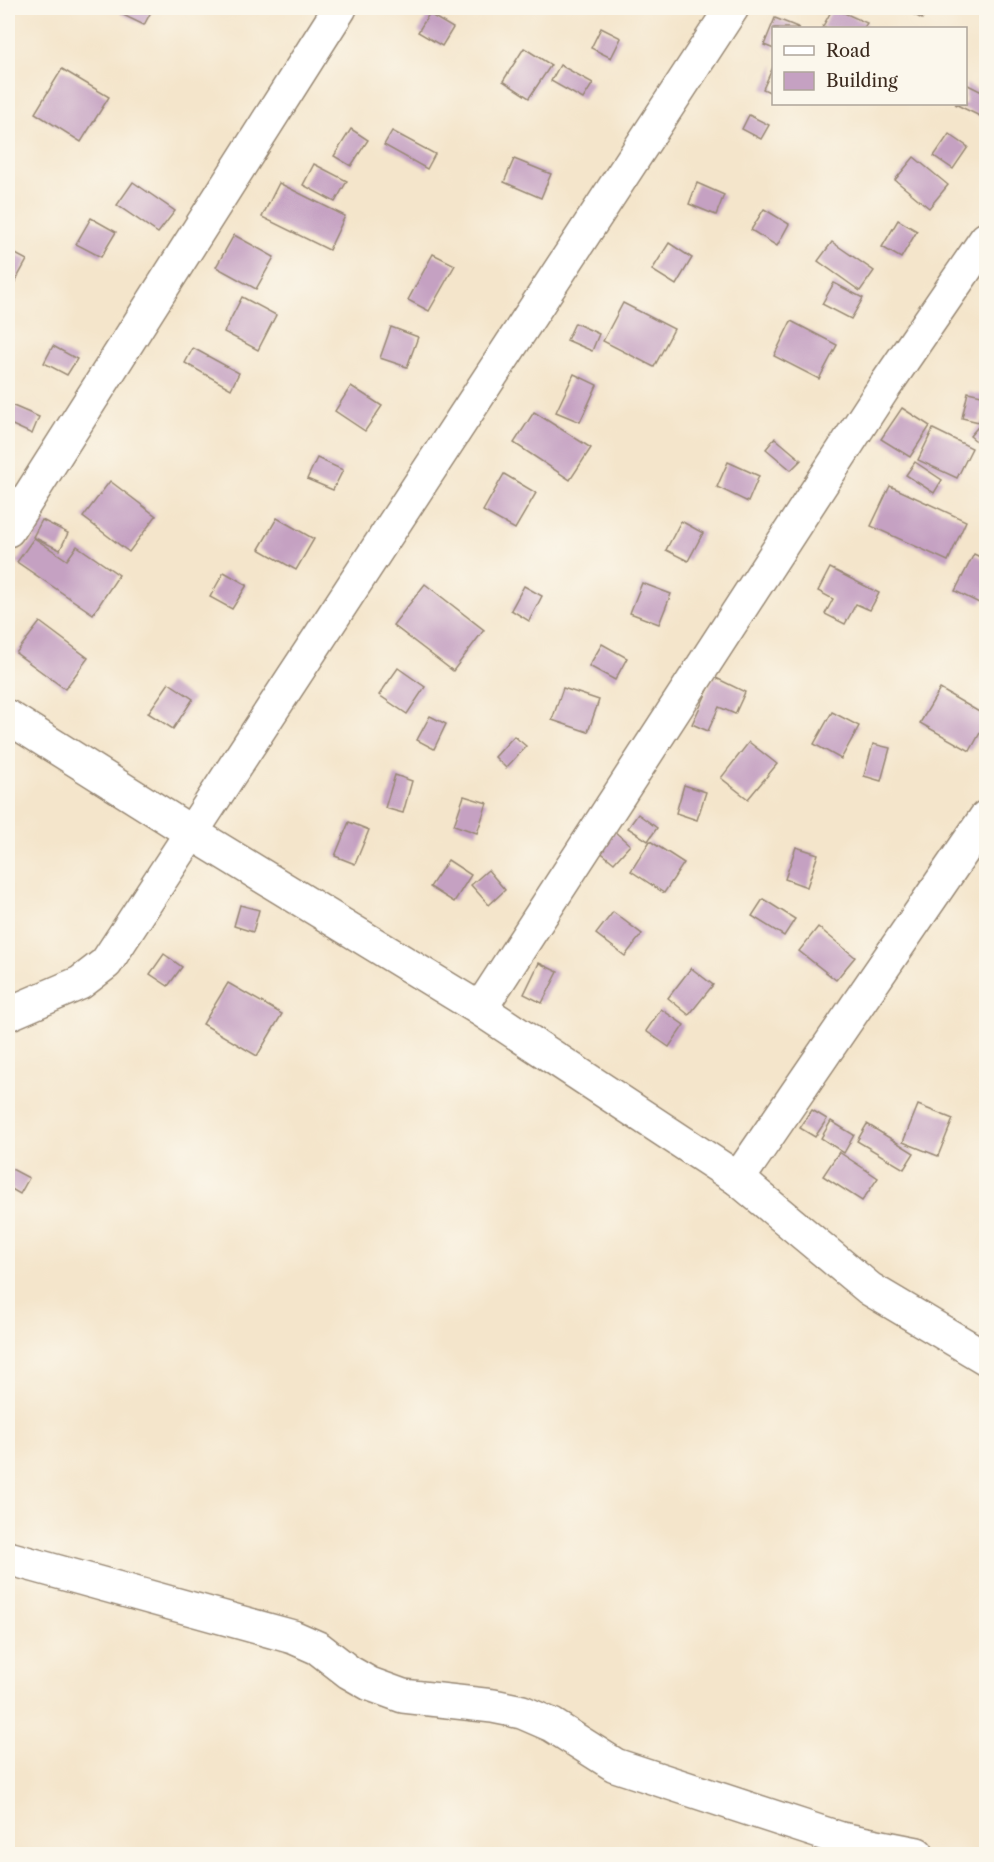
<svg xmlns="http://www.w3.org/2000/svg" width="994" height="1862" font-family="'Libre Caslon Text',serif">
  <rect width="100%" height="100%" fill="#fbf7ec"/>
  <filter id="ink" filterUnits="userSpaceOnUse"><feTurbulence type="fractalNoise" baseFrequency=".0167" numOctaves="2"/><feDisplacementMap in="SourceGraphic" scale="12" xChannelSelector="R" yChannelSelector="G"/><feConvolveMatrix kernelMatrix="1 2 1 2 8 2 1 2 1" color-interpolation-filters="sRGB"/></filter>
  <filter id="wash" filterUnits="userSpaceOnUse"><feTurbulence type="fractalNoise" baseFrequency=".008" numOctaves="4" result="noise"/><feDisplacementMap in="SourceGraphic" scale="24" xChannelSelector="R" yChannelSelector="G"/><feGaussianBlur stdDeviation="1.35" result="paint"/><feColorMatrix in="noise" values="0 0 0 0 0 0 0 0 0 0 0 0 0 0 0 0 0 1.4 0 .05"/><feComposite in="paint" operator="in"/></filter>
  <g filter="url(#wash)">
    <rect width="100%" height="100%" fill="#f4e5cb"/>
    <g id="blocks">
      <g fill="#c5a1c2">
        <path d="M124,8H153L144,25L121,14Z"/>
        <path d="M833,8L867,23L864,28H822Z"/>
        <path d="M902,8H928L922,19Z"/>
        <path d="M429,14L453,28L442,46L418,32Z"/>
        <path d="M775,18L800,28H774V49L764,45Z"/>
        <path d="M601,28L621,38L611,58L591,48Z"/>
        <path d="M524,48L551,65L529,98L503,81Z"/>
        <path d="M560,65L593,83L583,99L551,81Z"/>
        <path d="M774,65V94L763,89Z"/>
        <path d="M62,69L109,97L81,142L35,113Z"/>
        <path d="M966,84L986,94V119L955,104H966Z"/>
        <path d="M749,115L769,125L761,139L742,129Z"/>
        <path d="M351,129L368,140L351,166L334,156Z"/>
        <path d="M392,131L435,154L427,169L384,145Z"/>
        <path d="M949,134L968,147L953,169L934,156Z"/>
        <path d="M914,157L948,185L929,208L895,180Z"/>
        <path d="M514,159L551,174L541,198L504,182Z"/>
        <path d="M314,164L347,181L335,202L303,185Z"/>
        <path d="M133,182L175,211L158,233L117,205Z"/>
        <path d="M279,183L345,216L329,250L262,217Z"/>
        <path d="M697,183L724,195L716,215L689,204Z"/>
        <path d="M764,209L789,224L777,246L751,230Z"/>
        <path d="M91,218L116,232L101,257L76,244Z"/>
        <path d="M898,220L917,231L901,258L882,247Z"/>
        <path d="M234,235L274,257L256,289L216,267Z"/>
        <path d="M832,242L874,271L860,291L818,261Z"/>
        <path d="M669,243L692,258L676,285L652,270Z"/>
        <path d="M8,250L27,260L8,294Z"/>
        <path d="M433,254L455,265L429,311L408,300Z"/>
        <path d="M834,283L863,298L851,319L822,304Z"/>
        <path d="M242,297L276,315L258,350L224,332Z"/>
        <path d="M623,303L674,329L654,367L603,341Z"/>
        <path d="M791,321L837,345L819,379L774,356Z"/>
        <path d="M575,323L599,334L592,351L567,340Z"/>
        <path d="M391,327L418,337L407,367L380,358Z"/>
        <path d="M53,346L77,359L67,375L44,363Z"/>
        <path d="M193,348L239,373L231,389L185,363Z"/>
        <path d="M574,374L597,385L580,422L556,412Z"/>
        <path d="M351,386L382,406L365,431L335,411Z"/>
        <path d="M968,392L986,396L979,422L962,418Z"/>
        <path d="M11,405L39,417L32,434L8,423V413Z"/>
        <path d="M902,408L930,426L910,457L881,439Z"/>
        <path d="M534,412L591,448L570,480L514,443Z"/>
        <path d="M983,421L986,424V449L970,436Z"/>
        <path d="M933,429L972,448L957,478L918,460Z"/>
        <path d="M775,438L801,460L791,470L766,449Z"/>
        <path d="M317,458L343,470L333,490L307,479Z"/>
        <path d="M728,462L759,476L748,502L717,487Z"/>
        <path d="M915,462L942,480L934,493L906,475Z"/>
        <path d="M504,474L536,493L515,529L483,511Z"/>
        <path d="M110,481L156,516L129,552L83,517Z"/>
        <path d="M890,486L966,521L948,561L871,526Z"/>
        <path d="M277,518L314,539L296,570L259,549Z"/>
        <path d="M42,520L68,533L60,550L33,537Z"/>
        <path d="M681,521L703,533L688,561L666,550Z"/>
        <path d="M34,538L67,560L77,546L119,575L93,614L17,562Z"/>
        <path d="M974,554L986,560V594L981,604L955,591Z"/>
        <path d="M830,568L879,593L870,610L856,604L845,624L825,614L833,599L818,591Z"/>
        <path d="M224,572L247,585L232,609L210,597Z"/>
        <path d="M642,583L671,594L659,624L630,613Z"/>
        <path d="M425,584L484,630L453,671L393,625Z"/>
        <path d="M524,586L542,596L529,621L511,610Z"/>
        <path d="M40,622L88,658L65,689L16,653Z"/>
        <path d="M602,644L627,658L615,680L589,666Z"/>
        <path d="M398,668L425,687L407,714L379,695Z"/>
        <path d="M714,677L745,692L735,714L719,707L708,731L692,724Z"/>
        <path d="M169,683L193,699L173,729L148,713Z"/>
        <path d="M563,688L599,700L588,732L552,720Z"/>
        <path d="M940,689L986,716V722L970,751L920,723Z"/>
        <path d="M832,712L859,726L841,759L814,744Z"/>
        <path d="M430,716L446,724L434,749L417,740Z"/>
        <path d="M514,736L526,746L506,768L495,757Z"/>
        <path d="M749,742L777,764L748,799L721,778Z"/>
        <path d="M873,744L890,748L881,781L864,776Z"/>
        <path d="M395,775L412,781L403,813L385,808Z"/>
        <path d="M684,785L706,792L697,820L676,813Z"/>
        <path d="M464,796L487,803L477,833L454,825Z"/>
        <path d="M638,814L657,828L648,841L628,828Z"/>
        <path d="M349,822L369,830L355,864L335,856Z"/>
        <path d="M614,831L630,845L614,863L598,850Z"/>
        <path d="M650,841L684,863L664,893L631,871Z"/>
        <path d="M796,847L818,854L807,887L785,879Z"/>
        <path d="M448,860L471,875L454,902L430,887Z"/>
        <path d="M488,870L505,890L489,905L471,885Z"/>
        <path d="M763,899L795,919L784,936L752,916Z"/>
        <path d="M240,905L259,910L253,932L234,926Z"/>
        <path d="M613,912L642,934L625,956L596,934Z"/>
        <path d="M818,927L855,957L836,980L799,951Z"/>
        <path d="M164,954L182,967L168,986L150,974Z"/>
        <path d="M539,963L558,972L542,1003L524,994Z"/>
        <path d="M691,968L713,985L689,1015L668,998Z"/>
        <path d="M228,983L282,1014L257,1056L203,1024Z"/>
        <path d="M661,1009L684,1025L669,1047L646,1031Z"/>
        <path d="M918,1105L953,1119L938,1156L903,1142Z"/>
        <path d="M812,1110L827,1119L815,1137L800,1128Z"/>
        <path d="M831,1121L854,1135L844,1153L821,1138Z"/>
        <path d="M867,1124L914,1153L904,1169L857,1141Z"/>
        <path d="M839,1152L878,1178L862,1201L823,1176Z"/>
        <path d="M8,1167L29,1178L20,1194L8,1187Z"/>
      </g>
    </g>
  </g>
  <g filter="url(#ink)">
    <use href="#blocks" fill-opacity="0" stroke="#988874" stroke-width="1.5"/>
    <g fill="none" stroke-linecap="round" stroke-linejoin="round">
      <defs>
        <g id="street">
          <path d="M8,530L340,8"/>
          <path d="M8,717L192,833L480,1009L738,1179L870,1289L986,1358"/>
          <path d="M480,1009L883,389L986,239"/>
          <path d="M8,1014L80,983L106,963L732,8"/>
          <path d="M738,1179L986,817"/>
          <path d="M8,1558L293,1637L318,1648L349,1672L370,1684L403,1696L493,1706L522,1712L552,1725L615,1765L841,1839L917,1854"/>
        </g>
      </defs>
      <use href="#street" stroke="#988874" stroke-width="36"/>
      <use href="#street" stroke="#fff" stroke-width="33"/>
    </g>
  </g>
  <rect width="994" height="1862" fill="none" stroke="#fbf7ec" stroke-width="30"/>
  <rect x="772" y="27" width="195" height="78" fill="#fbf7ec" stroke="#aea59a" stroke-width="1.5"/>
  <rect x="784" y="46" width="30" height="9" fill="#ffffff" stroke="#aea59a" stroke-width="1.5"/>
  <text x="826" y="57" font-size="18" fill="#3b2a1e">Road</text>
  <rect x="784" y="72" width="30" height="18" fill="#c5a1c2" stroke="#aea59a" stroke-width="1.5"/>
  <text x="826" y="87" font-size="18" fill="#3b2a1e">Building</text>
</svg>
